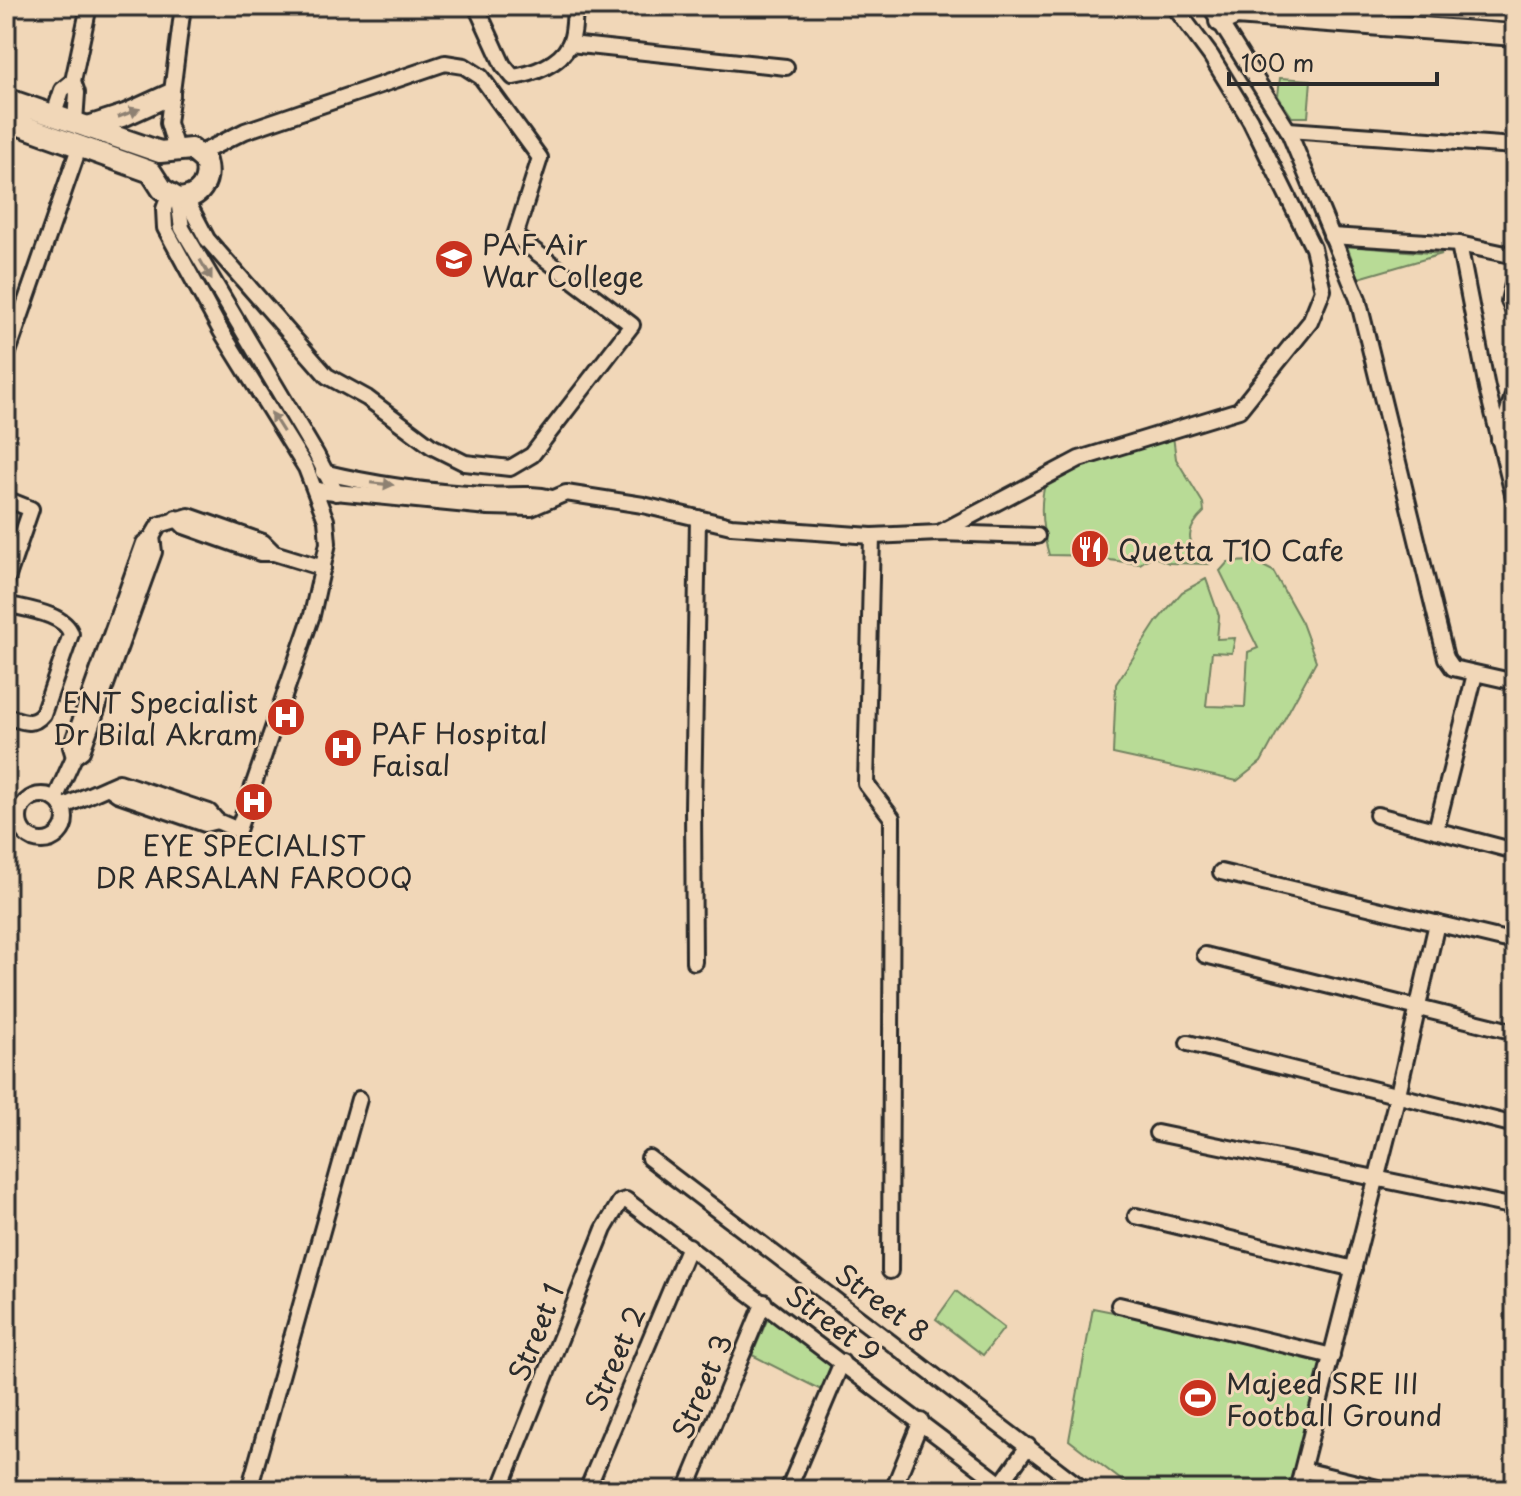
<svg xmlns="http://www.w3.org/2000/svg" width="1521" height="1496" font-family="'Playpen Sans',sans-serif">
  <rect width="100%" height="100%" fill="#f1d7b8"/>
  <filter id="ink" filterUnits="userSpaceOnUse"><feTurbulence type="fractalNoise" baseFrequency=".0125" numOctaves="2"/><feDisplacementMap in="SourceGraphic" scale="16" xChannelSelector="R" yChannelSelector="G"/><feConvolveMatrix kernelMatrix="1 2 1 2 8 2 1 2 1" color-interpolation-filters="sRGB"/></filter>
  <g filter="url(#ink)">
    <g fill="#b8db96" stroke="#728360" stroke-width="2">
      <path d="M1280,78L1311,80L1308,117H1292L1278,96Z"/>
      <path d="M1347,246L1442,254L1359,278Z"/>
      <path d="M1173,436L1176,459L1203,503L1204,512C1182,533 1188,544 1208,564L1169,563L1152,556L1140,564L1102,559L1101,556L1049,555C1042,531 1038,506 1046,481L1079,465Z"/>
      <path d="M1253,561L1273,571L1302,623L1316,661L1261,762L1237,781L1113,754L1116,684L1157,621L1182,592L1206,579L1219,616L1217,639L1235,638L1232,653L1212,652L1206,706L1245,707L1248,652L1258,648L1220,571L1228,562Z"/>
      <path d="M956,1291L1004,1328L983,1355L936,1319Z"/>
      <path d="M1093,1308L1332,1356L1295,1490H1134L1069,1440Z"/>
      <path d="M771,1311L842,1362L829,1394L752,1355Z"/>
    </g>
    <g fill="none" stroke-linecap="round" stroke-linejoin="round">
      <defs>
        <g id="street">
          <path d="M476,6L503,65L513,77C533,74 560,64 569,45C575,35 574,18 575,6"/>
          <path d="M1210,6L1288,130L1358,299L1446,658L1453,668L1515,682"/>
          <path d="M570,44L786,67"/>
          <path d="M54,114L62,90L73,81"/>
          <path d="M75,122L77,93L73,81L89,6"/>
          <path d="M1288,130L1515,146"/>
          <path d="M176,149L168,123L183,6"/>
          <path d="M178,199L182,228L316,454L336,493"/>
          <path d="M186,199L207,239L327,376L367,398L431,446L465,463L510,468L532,455L632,325L515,236L540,158L481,77L464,66L445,63L245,131L199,154"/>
          <path d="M1331,236L1459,244L1515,256"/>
          <path d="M1459,244L1487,388L1515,502"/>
          <path d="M1515,276L1509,301L1515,314"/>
          <path d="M6,358L80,145"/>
          <path d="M1499,440L1515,389"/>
          <path d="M323,472C375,485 430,492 483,495C507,497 528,492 552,498"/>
          <path d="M315,490L488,507L531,508L566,493L643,505L731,526L872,536L939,533L1037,536"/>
          <path d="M6,499L31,509L6,582"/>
          <path d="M176,518L184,526L260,553H274L323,568"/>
          <path d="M939,533L1079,459L1239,410L1310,322L1323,290L1313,248L1250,120L1211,56L1174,6"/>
          <path d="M872,536L866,784L892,818L890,1271"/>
          <path d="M6,604C24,609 65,613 71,634L43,714C32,728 20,720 6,716"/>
          <path d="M74,757L71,747L144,543L152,537L159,525L189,516L263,542L274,553"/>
          <path d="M108,787L118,794L205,824L217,821"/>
          <circle cx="42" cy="818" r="23"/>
          <path d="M55,799L74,757L82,751L154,552L152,537"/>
          <path d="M62,807L119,782L209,812L217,821L238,830L312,615L328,543L326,520L306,468L221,331L165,228L164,209L169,195"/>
          <path d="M1377,815L1515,851"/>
          <path d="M1436,830L1475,674"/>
          <path d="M1221,872L1515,942"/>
          <path d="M1205,955L1515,1032"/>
          <path d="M694,962L693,808L698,518"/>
          <path d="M1188,1043L1515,1125"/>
          <path d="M1157,1133L1515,1207"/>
          <path d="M649,1158L1084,1490"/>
          <path d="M1136,1216L1354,1269"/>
          <path d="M1119,1305L1332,1356"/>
          <path d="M1303,1470L1386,1490"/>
          <path d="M249,1490L359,1099"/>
          <path d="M500,1490L604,1229L620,1202L626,1200L1009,1490"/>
          <path d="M587,1490L689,1246"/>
          <path d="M686,1490L764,1302"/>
          <path d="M788,1490L842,1362"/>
          <path d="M893,1490L921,1421"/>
          <path d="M997,1490L1028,1446"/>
          <path d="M1297,1490L1398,1094L1437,923"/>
        </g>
        <g id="secondary">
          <path d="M1417,6L1515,12"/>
          <path d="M1220,21L1236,14L1515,35"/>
          <path d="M6,99L160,152L191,149L205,161C211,182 200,198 178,199L162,189L151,172L6,120"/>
          <path d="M88,127L125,115L169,95"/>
        </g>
      </defs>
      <use href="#street" stroke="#2b2b2b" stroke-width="20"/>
      <use href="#secondary" stroke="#2b2b2b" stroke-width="26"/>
      <use href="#street" stroke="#f1d7b8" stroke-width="14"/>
      <use href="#secondary" stroke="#f1d7b8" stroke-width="20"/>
    </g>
    <defs><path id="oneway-solid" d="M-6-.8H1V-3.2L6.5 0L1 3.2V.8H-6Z" transform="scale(2)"/></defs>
    <g fill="#8e8172">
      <use href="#oneway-solid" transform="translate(129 113) rotate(-21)"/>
      <use href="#oneway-solid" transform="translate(206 270) rotate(60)"/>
      <use href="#oneway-solid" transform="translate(277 422) rotate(-122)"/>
      <use href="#oneway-solid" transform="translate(382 484) rotate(6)"/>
    </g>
  </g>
  <defs>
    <symbol id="university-disc" viewBox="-11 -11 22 22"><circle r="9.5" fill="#c8321e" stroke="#f1d7b8"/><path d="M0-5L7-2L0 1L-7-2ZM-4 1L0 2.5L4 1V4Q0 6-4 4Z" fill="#fff"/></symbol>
    <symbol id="restaurant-disc" viewBox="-11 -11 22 22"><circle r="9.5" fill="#c8321e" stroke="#f1d7b8"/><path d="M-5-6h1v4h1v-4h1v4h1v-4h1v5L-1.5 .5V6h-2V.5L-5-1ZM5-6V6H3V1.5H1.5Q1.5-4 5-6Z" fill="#fff"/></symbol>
    <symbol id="hospital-disc" viewBox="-11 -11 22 22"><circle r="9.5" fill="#c8321e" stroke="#f1d7b8"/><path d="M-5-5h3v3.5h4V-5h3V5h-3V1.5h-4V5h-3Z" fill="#fff"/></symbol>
    <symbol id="stadium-disc" viewBox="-11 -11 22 22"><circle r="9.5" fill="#c8321e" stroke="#f1d7b8"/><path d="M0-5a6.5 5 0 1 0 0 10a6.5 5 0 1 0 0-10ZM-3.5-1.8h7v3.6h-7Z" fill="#fff"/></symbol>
  </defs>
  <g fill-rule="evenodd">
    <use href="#university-disc" x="432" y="237" width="44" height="44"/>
    <use href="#restaurant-disc" x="1068" y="527" width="44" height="44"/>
    <use href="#hospital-disc" x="264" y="695" width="44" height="44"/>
    <use href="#hospital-disc" x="321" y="726" width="44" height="44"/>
    <use href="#hospital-disc" x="232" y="780" width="44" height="44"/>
    <use href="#stadium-disc" x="1176" y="1376" width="44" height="44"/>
  </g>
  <g text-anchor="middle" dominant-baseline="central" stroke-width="6" stroke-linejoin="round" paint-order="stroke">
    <g font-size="28" fill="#2b2b2b" stroke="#f1d7b8" text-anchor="start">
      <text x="482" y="243">PAF Air<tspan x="482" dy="32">War College</tspan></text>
      <text x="1118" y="549">Quetta T10 Cafe</text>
      <text x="258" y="701" text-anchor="end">ENT Specialist<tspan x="258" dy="32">Dr Bilal Akram</tspan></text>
      <text x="371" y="732">PAF Hospital<tspan x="371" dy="32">Faisal</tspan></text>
      <text x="254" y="844" text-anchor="middle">EYE SPECIALIST<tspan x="254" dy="32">DR ARSALAN FAROOQ</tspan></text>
      <text x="1226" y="1382">Majeed SRE III<tspan x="1226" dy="32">Football Ground</tspan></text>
    </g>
    <g font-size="28" fill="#2b2b2b" stroke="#f1d7b8">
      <text transform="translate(883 1302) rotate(37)">Street 8</text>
      <text transform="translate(834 1323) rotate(37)">Street 9</text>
      <text transform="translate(535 1332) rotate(-68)">Street 1</text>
      <text transform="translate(614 1358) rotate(-67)">Street 2</text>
      <text transform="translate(701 1386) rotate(-67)">Street 3</text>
    </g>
  </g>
  <rect width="1521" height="1496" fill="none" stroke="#f1d7b8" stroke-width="32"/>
  <rect x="16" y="16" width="1489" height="1464" fill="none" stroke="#2b2b2b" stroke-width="3" filter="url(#ink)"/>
  <path d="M1229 72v12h208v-12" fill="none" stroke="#2b2b2b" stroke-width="4"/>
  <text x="1241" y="72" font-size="24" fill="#2b2b2b" stroke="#f1d7b8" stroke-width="6" paint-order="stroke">100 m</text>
</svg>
